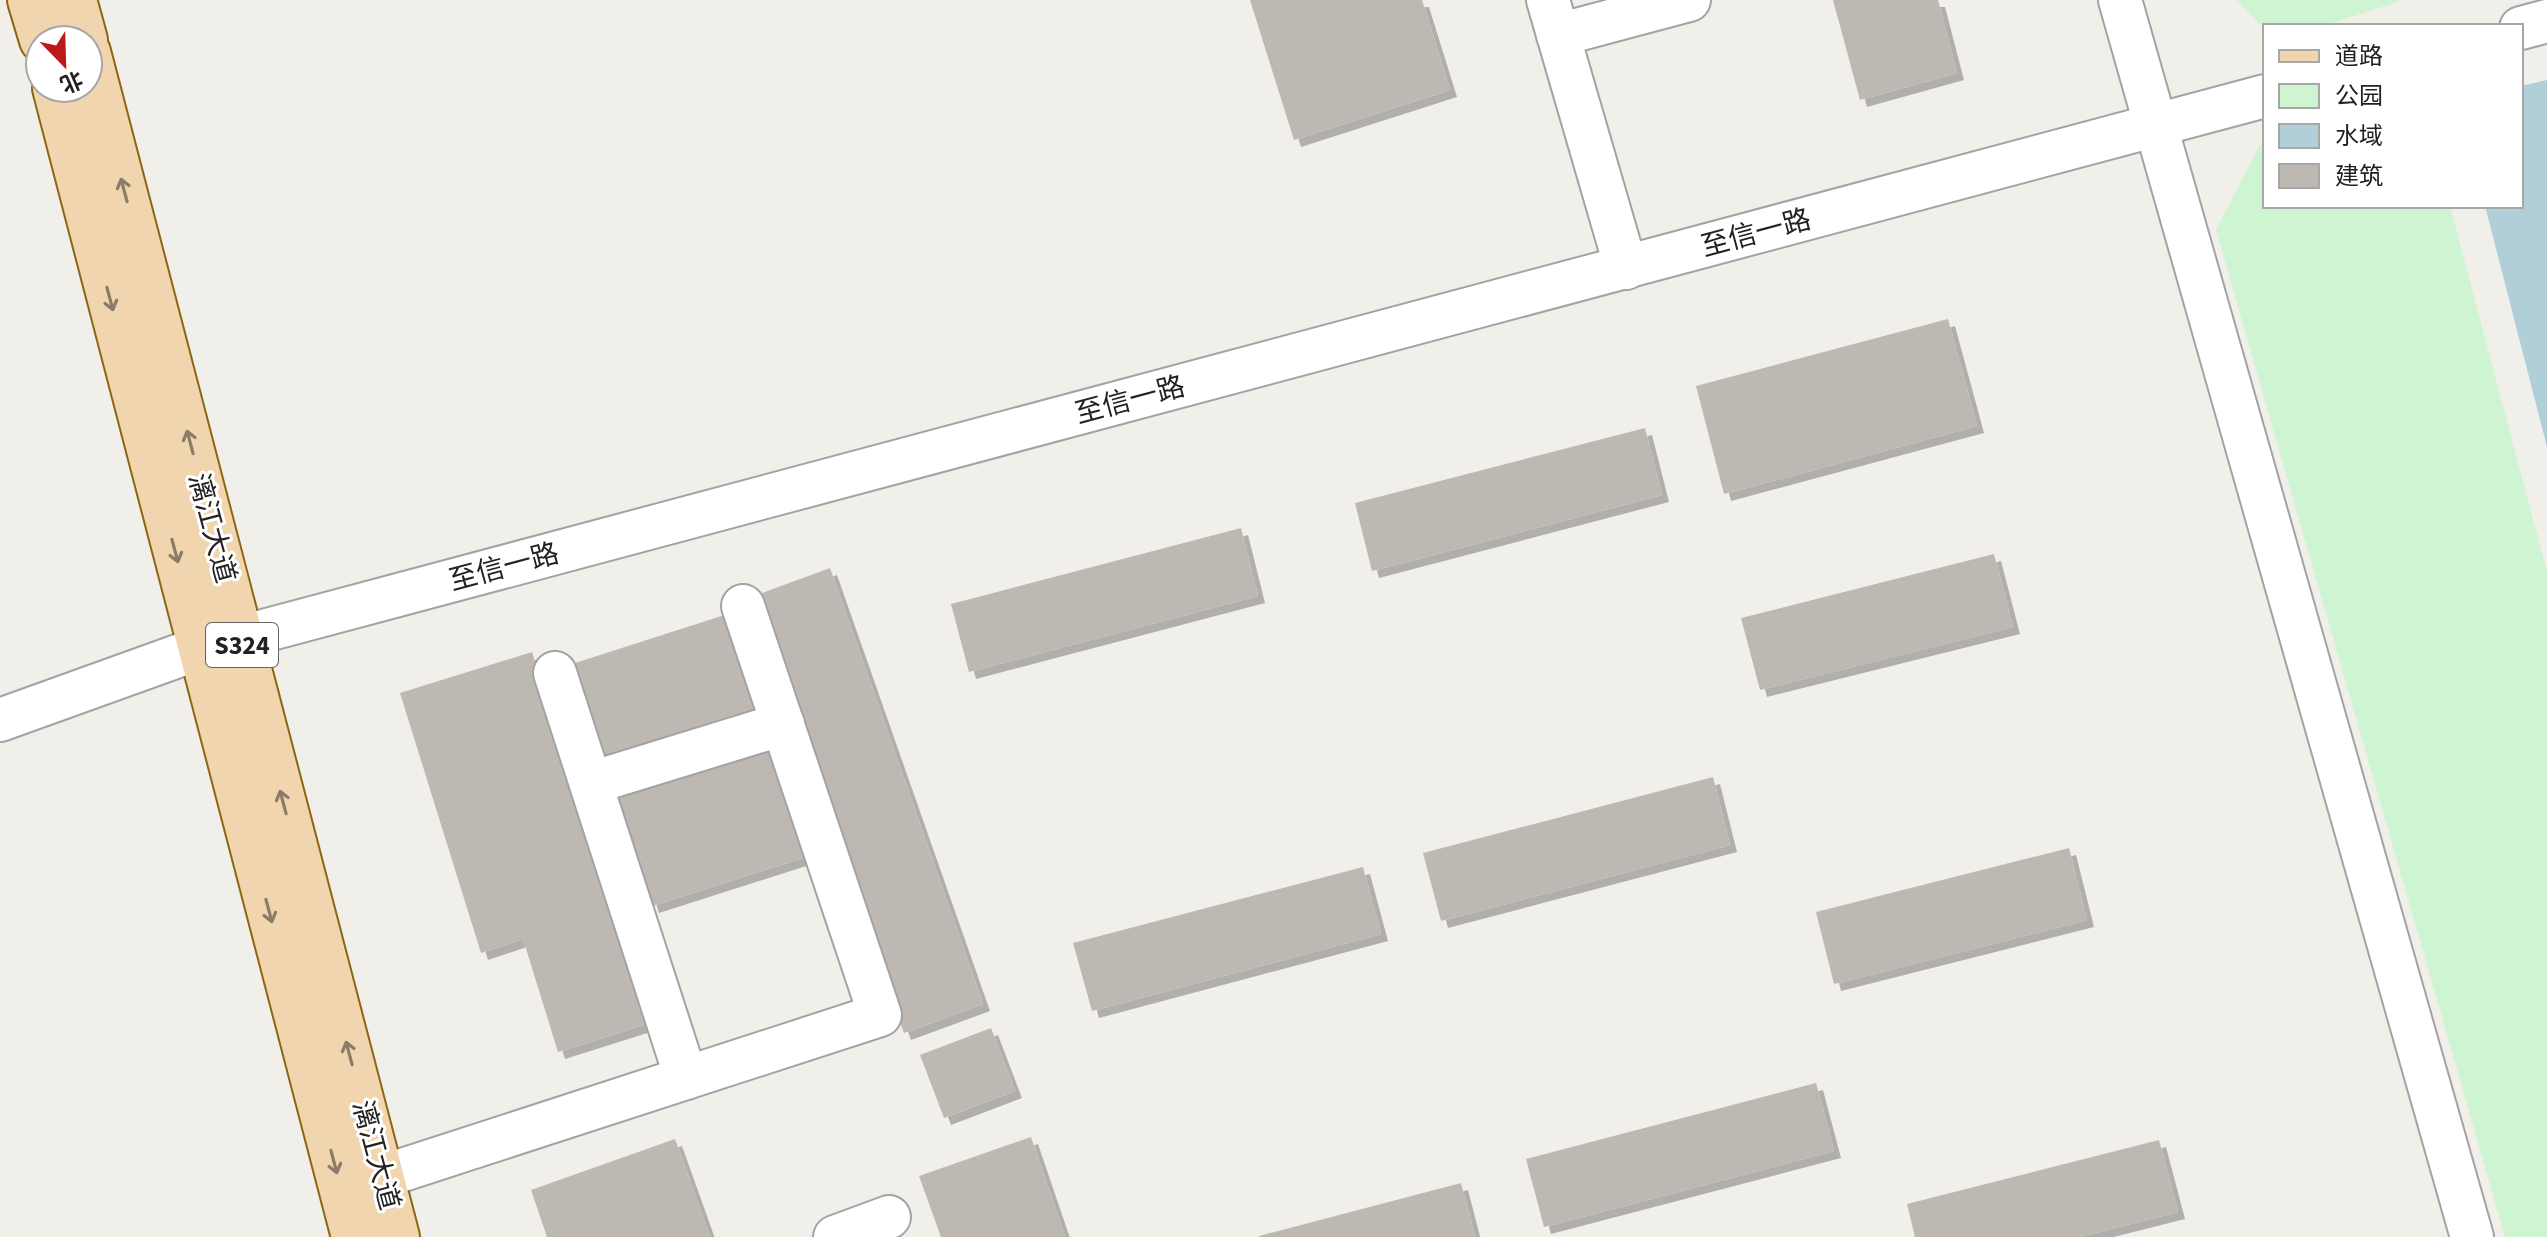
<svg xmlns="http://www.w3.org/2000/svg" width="2547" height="1237" font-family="'Source Sans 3','Noto Sans SC',sans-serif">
  <defs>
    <filter id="shadow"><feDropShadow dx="7" dy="7" stdDeviation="0" flood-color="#0004"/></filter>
  </defs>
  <rect width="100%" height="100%" fill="#f1efea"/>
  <g fill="#cef4d1">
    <path d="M2237,0H2403L2324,26H2265V30Z"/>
    <path d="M2265,145V206H2450L2547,572V1237H2505L2216,230L2259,146Z"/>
  </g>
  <path fill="#b0cfd9" d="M2547,80V447L2485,206H2521V86Z"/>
  <g fill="#beb8b3" filter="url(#shadow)">
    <path d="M1250,0H1422L1450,90L1294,140Z"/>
    <path d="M1833,0H1938L1957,73L1860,100Z"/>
    <path d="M1948,319L1977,426L1724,494L1696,386Z"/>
    <path d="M1645,428L1662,495L1372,571L1355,503Z"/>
    <path d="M1241,528L1258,596L969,672L951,604Z"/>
    <path d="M1994,554L2013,627L1760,690L1741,618Z"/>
    <path d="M830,568L983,1004L904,1033L751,597Z"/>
    <path d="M737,611L768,709L605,760L575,663Z"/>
    <path d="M532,652L650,1023L558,1052L523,939L481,953L400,693Z"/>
    <path d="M781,745L815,854L652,906L618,797Z"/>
    <path d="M1713,777L1730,845L1441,921L1423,853Z"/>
    <path d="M2069,848L2087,920L1834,984L1816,912Z"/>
    <path d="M1363,867L1381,934L1092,1011L1073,943Z"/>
    <path d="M991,1028L1015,1091L944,1118L920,1055Z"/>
    <path d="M1816,1083L1834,1151L1544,1227L1526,1159Z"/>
    <path d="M1031,1137L1065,1237H941L919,1176Z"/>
    <path d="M675,1139L710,1237H547L531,1190Z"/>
    <path d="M2159,1140L2178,1212L2079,1237H1915L1907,1204Z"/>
    <path d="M1461,1183L1475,1237H1259V1236Z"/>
  </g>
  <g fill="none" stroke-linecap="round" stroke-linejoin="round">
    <defs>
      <g id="minor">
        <path d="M1548,0L1626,268"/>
        <path d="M2120,0L2472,1237"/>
        <path d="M2521,28L2547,21"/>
        <path d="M1558,35L1689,0"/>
        <path d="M555,673L686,1078"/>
        <path d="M0,720L200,648L2265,96"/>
        <path d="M591,783L783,724"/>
        <path d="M381,1177L880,1015L743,606"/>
        <path d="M835,1237L889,1217"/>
      </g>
      <g id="major">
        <path d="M30,0L42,40"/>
        <path d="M74,0L85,40"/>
        <path d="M88,52L397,1237"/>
        <path d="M55,88L354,1237"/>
      </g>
    </defs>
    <use href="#minor" stroke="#a3a3a3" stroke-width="46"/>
    <use href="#major" stroke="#8d6613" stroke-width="48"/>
    <use href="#minor" stroke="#fff" stroke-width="42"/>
    <use href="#major" stroke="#f1d5ae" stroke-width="44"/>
  </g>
  <defs><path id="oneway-shaft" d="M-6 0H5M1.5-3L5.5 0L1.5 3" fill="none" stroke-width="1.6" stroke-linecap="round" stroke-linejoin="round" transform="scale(2)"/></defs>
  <g stroke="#8a7c68">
    <use href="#oneway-shaft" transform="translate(124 190) rotate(-105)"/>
    <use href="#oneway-shaft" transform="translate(110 299) rotate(75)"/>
    <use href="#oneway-shaft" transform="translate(190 442) rotate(-105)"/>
    <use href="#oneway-shaft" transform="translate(175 551) rotate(75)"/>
    <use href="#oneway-shaft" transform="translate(283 802) rotate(-105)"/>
    <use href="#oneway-shaft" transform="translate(269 911) rotate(75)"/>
    <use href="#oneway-shaft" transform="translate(349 1053) rotate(-105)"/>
    <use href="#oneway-shaft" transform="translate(334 1162) rotate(75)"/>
  </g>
  <g text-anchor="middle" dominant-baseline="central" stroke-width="6" stroke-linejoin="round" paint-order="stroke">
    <rect fill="#fff" stroke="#646464" stroke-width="2" x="206" y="623" width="72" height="44" rx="6"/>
    <g font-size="26" font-weight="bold" fill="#222">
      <text x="242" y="645">S324</text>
    </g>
    <g font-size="28" fill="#222" stroke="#fff">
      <text transform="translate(1756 233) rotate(-15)">至信一路</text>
      <text transform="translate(1130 400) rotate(-15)">至信一路</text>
      <text transform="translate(212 528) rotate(75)">漓江大道</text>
      <text transform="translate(504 567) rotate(-15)">至信一路</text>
      <text transform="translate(376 1155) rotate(75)">漓江大道</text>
    </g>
  </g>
  <rect x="2263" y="24" width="260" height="184" fill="#ffffff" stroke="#a7a7a7" stroke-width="2"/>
  <rect x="2279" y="50" width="40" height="12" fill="#f1d5ae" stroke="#a7a7a7" stroke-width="2"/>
  <text x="2335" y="64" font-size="24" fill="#222222">道路</text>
  <rect x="2279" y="84" width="40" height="24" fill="#cef4d1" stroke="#a7a7a7" stroke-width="2"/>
  <text x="2335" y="104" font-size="24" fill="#222222">公园</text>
  <rect x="2279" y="124" width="40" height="24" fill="#b0cfd9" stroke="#a7a7a7" stroke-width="2"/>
  <text x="2335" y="144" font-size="24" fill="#222222">水域</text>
  <rect x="2279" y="164" width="40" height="24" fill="#beb8b3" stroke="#a7a7a7" stroke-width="2"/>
  <text x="2335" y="184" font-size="24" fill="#222222">建筑</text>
  <g transform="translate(64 64) rotate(157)"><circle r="38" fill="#ffffff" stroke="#a7a7a7" stroke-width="2"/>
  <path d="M0-6L14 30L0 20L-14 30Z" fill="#ba1b19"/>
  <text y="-12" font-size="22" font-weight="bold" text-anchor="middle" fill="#222222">北</text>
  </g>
</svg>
